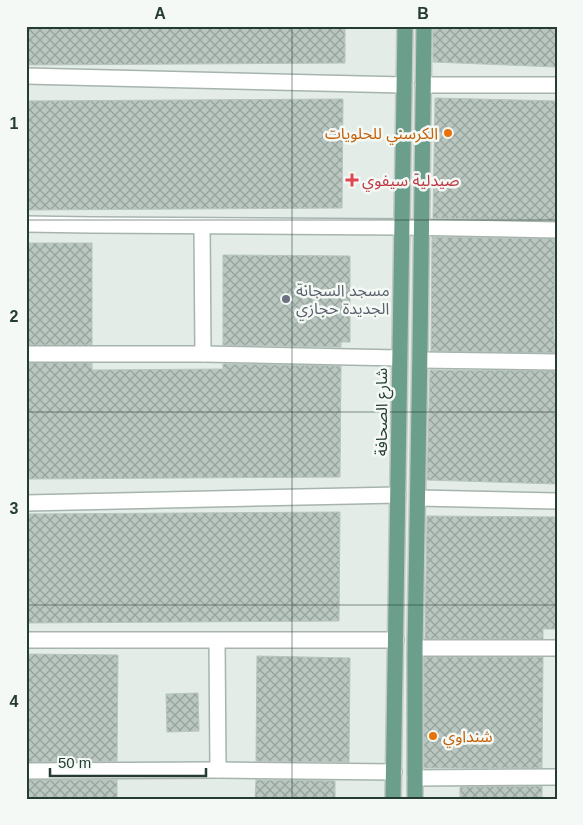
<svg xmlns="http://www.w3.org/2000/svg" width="583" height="825" font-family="Helvetica,'Noto Sans Arabic',sans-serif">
  <defs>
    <pattern id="building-cross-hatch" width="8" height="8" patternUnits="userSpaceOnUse" patternTransform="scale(1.25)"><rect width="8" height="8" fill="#b9c7c0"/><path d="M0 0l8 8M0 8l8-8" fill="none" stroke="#96a39d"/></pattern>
  </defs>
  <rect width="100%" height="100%" fill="#e3ece7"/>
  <g fill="url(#building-cross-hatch)" stroke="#b6c5bd">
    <path d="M26,26H345V63L26,65Z"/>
    <path d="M433,26H557V67L433,62Z"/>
    <path d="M435,98L557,101V214H556L555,221L433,218Z"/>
    <path d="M343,99L342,208L26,210V101Z"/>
    <path d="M432,237L555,239L554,340H557V353L431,351Z"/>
    <rect x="26" y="243" width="66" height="102"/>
    <path d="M223,255L350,256V342H341V347L223,345Z"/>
    <path d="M26,363H92V370L223,369V364L341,366L340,477L26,479Z"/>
    <path d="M430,370L557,371V484L427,480Z"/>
    <path d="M340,512L339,621L26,623V514Z"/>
    <path d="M427,516L557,517V629H543V639H425Z"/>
    <path d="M26,654L118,655L117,761L26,762Z"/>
    <path d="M257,656L350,658L349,762L256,761Z"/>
    <path d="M424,657H543L542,768H424Z"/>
    <path d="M198,693L199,731L167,732L166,694Z"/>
    <rect x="26" y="780" width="91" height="19"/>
    <path d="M256,780L335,781V799H255Z"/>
    <path d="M542,786V799H460V787Z"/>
  </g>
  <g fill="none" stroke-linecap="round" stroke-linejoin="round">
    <defs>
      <g id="minor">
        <path d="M26,76L404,85"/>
        <path d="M423,85H557"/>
        <path d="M26,224L90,225L402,227L557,230"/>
        <path d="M202,226L203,354"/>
        <path d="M26,354H203L399,358"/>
        <path d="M420,360L557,362"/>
        <path d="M418,498L557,501"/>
        <path d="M26,503L398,495"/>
        <path d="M26,640H396"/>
        <path d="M217,641L218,770"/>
        <path d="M415,648H557"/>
        <path d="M26,771L218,770L394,772"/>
        <path d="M415,778L557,777"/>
      </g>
      <g id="major">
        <path d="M393,799L405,26"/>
        <path d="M415,799V648L420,348L424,26"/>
      </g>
    </defs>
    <use href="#minor" stroke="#a6b4ad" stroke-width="18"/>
    <use href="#major" stroke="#c2c8c6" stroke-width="18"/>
    <use href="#minor" stroke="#fff" stroke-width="15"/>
    <use href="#major" stroke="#6b9e8b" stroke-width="15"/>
  </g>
  <path fill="none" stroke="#243c33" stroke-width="1" stroke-opacity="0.55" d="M292,26V799M26,220H557M26,412H557M26,605H557"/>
  <g fill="#e8710a" stroke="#f4f9f6" stroke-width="2">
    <circle cx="448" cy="133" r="5"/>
    <circle cx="433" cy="736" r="5"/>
  </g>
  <path fill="#e0444e" stroke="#f4f9f6" stroke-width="2" d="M349.5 172.5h5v5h5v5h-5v5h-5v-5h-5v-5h5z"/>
  <circle fill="#6b7280" stroke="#f4f9f6" stroke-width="2" cx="286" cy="299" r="5"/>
  <g text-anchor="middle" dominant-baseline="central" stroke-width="5" stroke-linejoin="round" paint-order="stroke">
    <g font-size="16" fill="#c56008" stroke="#f4f9f6" text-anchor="end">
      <text x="438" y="133">الكرسني للحلويات</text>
      <text x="443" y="736" text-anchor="start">شنداوي</text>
    </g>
    <g font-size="16" fill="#be3a42" stroke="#f4f9f6" text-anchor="start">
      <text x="362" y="180">صيدلية سيفوي</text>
    </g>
    <g font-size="16" fill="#5b616d" stroke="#f4f9f6" text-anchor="start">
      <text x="296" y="290">مسجد السجانة<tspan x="296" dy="18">الجديدة حجازي</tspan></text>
    </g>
    <g font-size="16" fill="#243c33" stroke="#f4f9f6">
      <text transform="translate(381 412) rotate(-90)">شارع الصحافة</text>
    </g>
  </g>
  <rect width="583" height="825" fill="none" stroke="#f4f9f6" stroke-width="55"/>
  <path d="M50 768v8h156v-8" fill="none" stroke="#243c33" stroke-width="2.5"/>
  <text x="58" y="768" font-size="15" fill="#243c33" stroke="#f4f9f6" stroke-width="4" paint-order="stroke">50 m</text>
  <rect x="28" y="28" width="528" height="770" fill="none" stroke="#243c33" stroke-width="2"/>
  <g font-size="16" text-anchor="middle" font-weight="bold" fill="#243c33">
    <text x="160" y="19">A</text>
    <text x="423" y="19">B</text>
    <text x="14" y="129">1</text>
    <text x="14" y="322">2</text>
    <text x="14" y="514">3</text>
    <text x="14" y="707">4</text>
  </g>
</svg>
